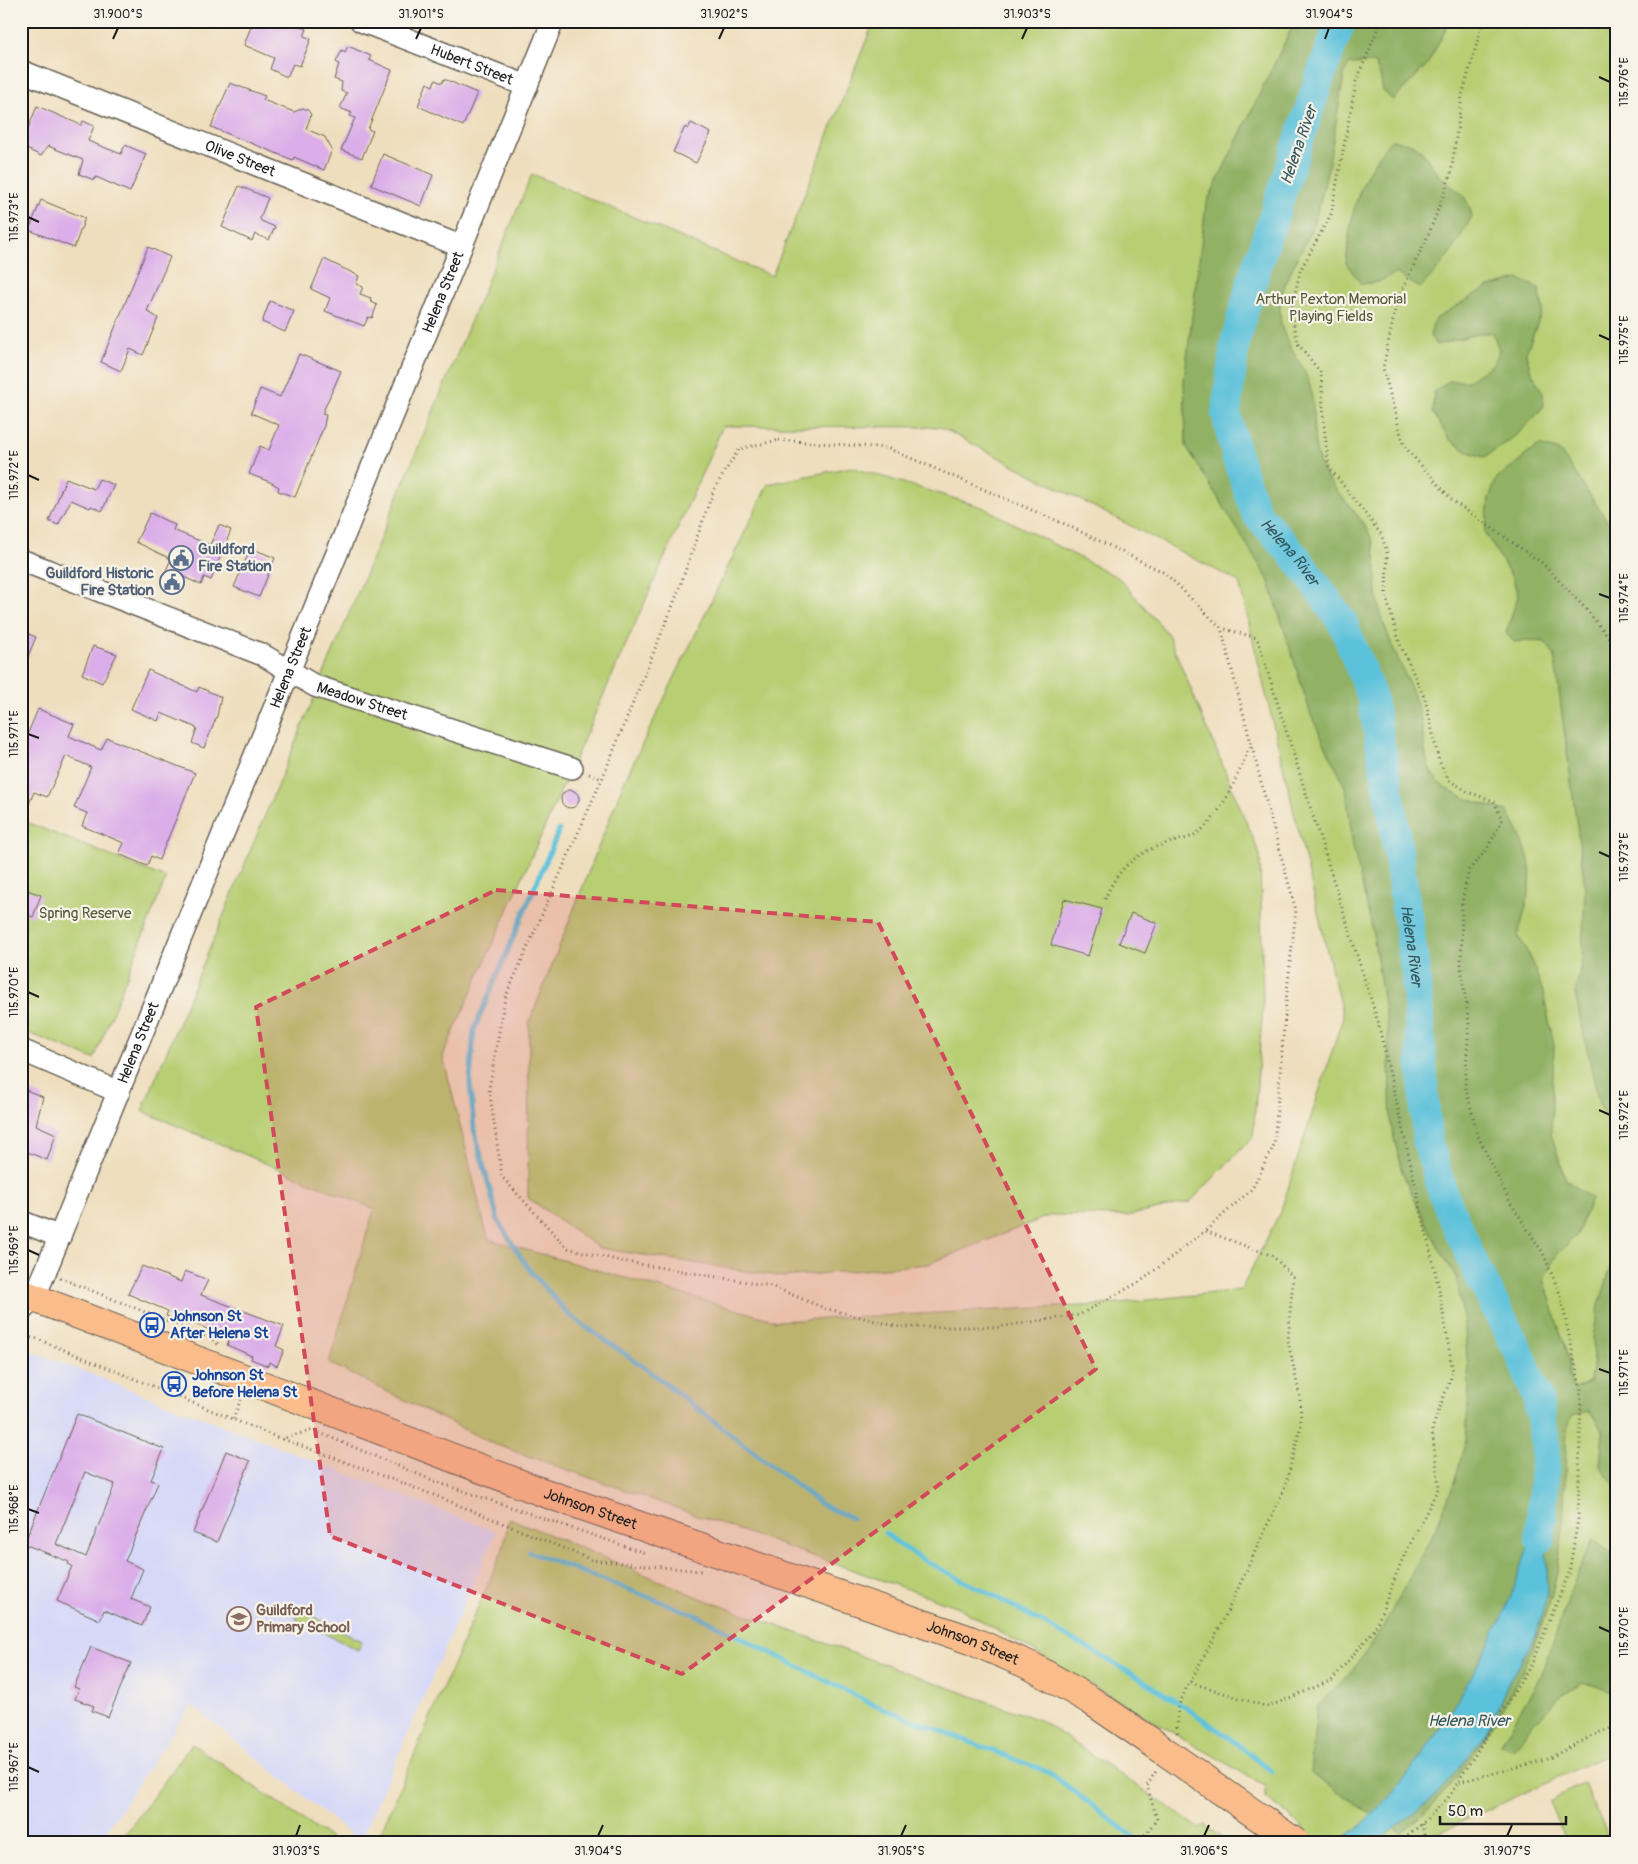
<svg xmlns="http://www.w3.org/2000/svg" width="1638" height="1864" font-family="Pangolin,sans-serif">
  <rect width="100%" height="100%" fill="#f7f3e8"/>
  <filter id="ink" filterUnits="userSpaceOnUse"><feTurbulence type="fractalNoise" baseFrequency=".02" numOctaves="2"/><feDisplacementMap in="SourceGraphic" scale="10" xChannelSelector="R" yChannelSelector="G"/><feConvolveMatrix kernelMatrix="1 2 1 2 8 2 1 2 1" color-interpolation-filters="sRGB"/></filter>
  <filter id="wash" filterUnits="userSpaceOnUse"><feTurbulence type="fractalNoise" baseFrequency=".0096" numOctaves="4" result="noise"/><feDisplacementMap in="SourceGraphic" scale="20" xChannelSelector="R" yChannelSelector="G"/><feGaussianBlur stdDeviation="1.12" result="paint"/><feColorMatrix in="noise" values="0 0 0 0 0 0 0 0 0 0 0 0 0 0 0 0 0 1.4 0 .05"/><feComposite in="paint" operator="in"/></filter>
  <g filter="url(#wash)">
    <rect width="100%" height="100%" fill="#efdebd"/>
    <path fill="#d6d8f8" d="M31,1351L496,1532L360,1842L191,1705L98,1843H21V1376Z"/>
    <g fill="#b7ce73" stroke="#6a7548" fill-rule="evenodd">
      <path d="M874,21H1617V1750L1416,1843H1379L1353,1832L1337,1843H1308L1313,1838L1290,1816L1265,1797L1267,1787L958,1607L494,1444L329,1363L374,1209L142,1111L532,174L772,276ZM723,426L940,427L1239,582L1343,1017L1281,1210L1241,1290L1101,1305L777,1321L488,1239L443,1056Z"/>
      <path d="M851,467L982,507L1119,578L1168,634L1260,855L1263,1005L1253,1137L1190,1202L1127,1216L1051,1215L928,1264L783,1277L599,1248L528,1198L529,1023L624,782L768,484Z"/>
      <path d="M21,820L166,878L94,1059L21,1030Z"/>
      <path d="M509,1518L708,1601L1042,1721L1199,1828L1205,1825L1229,1843H376L503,1549Z"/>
      <path d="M300,1610L362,1641L358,1650L296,1619Z"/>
      <path d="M192,1744L337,1843H119Z"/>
      <path d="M1584,1783L1611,1843H1567L1549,1801Z"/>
    </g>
    <g fill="#91b165" stroke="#566640">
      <path d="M1295,21H1450L1427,65L1393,100L1383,91L1380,75L1375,63L1349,64L1344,76C1335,123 1328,187 1311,230C1300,258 1278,284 1280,315C1281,343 1304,361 1310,387C1317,415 1309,447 1324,473C1336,494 1368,521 1373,544C1378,566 1374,589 1380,610C1389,646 1411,681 1420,715C1424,733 1423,765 1436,779C1454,798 1483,804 1507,811C1516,827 1527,847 1530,865C1533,888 1524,913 1518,935L1530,957L1543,992L1554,1045L1551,1134L1566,1180L1591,1198L1577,1235L1556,1256L1544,1278L1569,1362V1375L1574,1390L1589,1382L1594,1361L1593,1337L1599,1306L1617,1247V1487L1600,1466L1603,1432L1590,1411L1572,1415L1567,1429C1564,1478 1566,1529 1556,1577C1540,1654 1486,1747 1433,1805C1423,1815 1412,1824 1401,1833L1310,1773L1317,1707L1352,1671L1378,1636L1434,1532L1454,1484L1466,1440L1469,1384L1465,1331L1457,1279L1427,1226L1402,1172L1391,1125L1388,1030L1372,928L1353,846L1346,789L1311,715L1268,579L1186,446L1184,381L1206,204Z"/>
      <path d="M1391,140C1429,143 1421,158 1442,178C1460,195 1465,190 1472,216C1458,244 1442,266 1420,288L1396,273L1378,282L1361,284L1346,263C1351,212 1357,180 1391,140Z"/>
      <path d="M1518,279L1539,288L1543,309L1526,353L1530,369L1543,393V407C1526,428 1508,444 1484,457L1468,452L1449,439L1433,413L1434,392L1449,381H1468L1492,365L1499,350L1493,333H1480L1437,345L1430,336L1433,324L1437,318L1486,288Z"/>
      <path d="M1539,445L1560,451L1617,535V1120L1609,1126L1599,1103L1575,994L1582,959L1585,887L1554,654L1545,642L1527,640L1514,642L1506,633L1518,596L1513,579L1485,533L1489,498L1497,478Z"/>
      <path d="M1592,1540L1617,1558V1692L1612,1693L1605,1689L1583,1682C1551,1698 1536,1723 1512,1749L1500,1745L1538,1681L1559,1626L1567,1598Z"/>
    </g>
    <path fill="#5cc1da" stroke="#3c6e7b" d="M1544,1498L1548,1592L1536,1636L1509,1681L1487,1732L1438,1794L1376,1843H1337C1407,1796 1464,1694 1501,1619C1519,1581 1530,1538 1544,1498Z"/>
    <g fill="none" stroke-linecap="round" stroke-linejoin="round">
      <g stroke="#5cc1da" stroke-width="5">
        <path d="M559,830L474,1030L470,1082L474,1129L498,1221L527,1267L569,1315L648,1370L822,1505L852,1518"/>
        <path d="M885,1533C919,1562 957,1576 996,1597C1091,1650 1189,1701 1272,1772"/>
        <path d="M529,1552L696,1615L874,1705L1050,1773L1141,1843"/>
      </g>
      <path stroke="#5cc1da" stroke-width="30" id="s1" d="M1341,21L1319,80L1252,281L1235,343L1226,413L1237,458L1256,513L1299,561L1343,623L1372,698L1391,804L1416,976L1427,1140L1444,1196L1478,1273L1521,1356L1538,1400L1546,1449L1540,1539"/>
    </g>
    <g id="blocks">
      <g fill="#dbade9" fill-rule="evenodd">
        <path d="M253,21H289L307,29L304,36L311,39L300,66L293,64L287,77L270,69L274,58L244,45Z"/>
        <path d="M348,46L371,56L369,60L392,70L368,129L373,131L362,158L341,150L355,118L350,116L352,113L340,108L347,93L341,91L342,82L334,79L339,64L336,62L342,50L345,52Z"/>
        <path d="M444,79L477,93L463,126L418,106L427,83L433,86L435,80L442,83Z"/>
        <path d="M230,83L265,96L263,100L294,112L303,108L308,110L311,115L306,129L325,137L332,150L324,170L294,157L293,160L211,127Z"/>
        <path d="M37,106L81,125L83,121L94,126L88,141L121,154L125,145L146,154L130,192L96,177L94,180L79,174L83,160L48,146L41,156L21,146Z"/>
        <path d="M691,123L711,133L696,163L673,152L685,127L688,129Z"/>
        <path d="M383,154L433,175L421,206L371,185Z"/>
        <path d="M239,186L268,198L260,218L261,221L275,227L269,240L255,234L252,241L222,227Z"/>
        <path d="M41,200L85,218L74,248L29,230Z"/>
        <path d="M148,247L170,257L147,311L158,318L143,355L130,349L121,371L101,362Z"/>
        <path d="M324,259L359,276L356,284L363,287L360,294L371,298L370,301L377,305L372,318L368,317L364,326L325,311L330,298L311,289Z"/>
        <path d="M270,301L294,311L285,332L262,322Z"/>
        <path d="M299,354L341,371L322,414L326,415L324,426L295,497L278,491L279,487L270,482L249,474L260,446L269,450L279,425L251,413L260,389L280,397Z"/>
        <path d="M66,478L94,489L99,479L114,485L102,511L91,506L90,508L71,500L58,525L49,521Z"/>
        <path d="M150,513L175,525L173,530L210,545L219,525L231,530L211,580L204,577L201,585L184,577L182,582L164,575L171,559L136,542Z"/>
        <path d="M251,548L275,558L259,597L234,587Z"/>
        <path d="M21,631L36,637L21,673Z"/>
        <path d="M93,646L117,654L102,683L82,674Z"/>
        <path d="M148,670L197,692L199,687L221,697L217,716L204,748L192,743L197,728L161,713L158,721L131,709Z"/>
        <path d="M38,709L74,724L69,736L96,748L101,750L107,738L195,773L159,860L151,856L147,866L119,854L124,843L82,826L87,813L74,808L91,767L66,756L47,797L34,792L21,823V750Z"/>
        <circle cx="570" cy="799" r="9"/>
        <path d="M27,890L41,895L33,917L21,912V906Z"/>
        <path d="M1064,899L1102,909L1088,956L1051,945Z"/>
        <path d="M1131,913L1157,923L1145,953L1119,943Z"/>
        <path d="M26,1090L43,1097L36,1125L56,1134L47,1160L25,1151L21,1160V1101Z"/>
        <path d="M142,1266L181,1282L185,1271L208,1280L201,1295L284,1326L276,1346L284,1350L277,1366L269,1362L268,1366L251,1359L252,1356L227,1345L230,1338L190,1322L189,1325L166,1316L168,1311L128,1294Z"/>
        <path d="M77,1414L164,1449L151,1480L158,1483L125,1561L143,1569L131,1599L150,1607L142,1626L104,1610L100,1620L57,1601L72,1566L68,1564L69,1562L24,1544ZM85,1472L115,1484L86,1557L56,1544Z"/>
        <path d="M226,1451L250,1461L217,1542L193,1533Z"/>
        <path d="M91,1647L131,1663L108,1717L92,1711L94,1706L75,1699L79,1689L74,1687Z"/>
      </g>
    </g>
  </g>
  <g filter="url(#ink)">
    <use href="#blocks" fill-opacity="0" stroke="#666054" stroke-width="1"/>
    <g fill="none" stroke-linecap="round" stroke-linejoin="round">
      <defs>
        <g id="minor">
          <path id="s2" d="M361,21L527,86"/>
          <path id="s3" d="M21,71L460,246"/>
          <path id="s4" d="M21,560L263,655L315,686L572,768"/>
          <path d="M21,1050L119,1092"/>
          <path d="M25,1223L60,1237"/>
          <path id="s5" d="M21,1311L34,1298L46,1270L553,21"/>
        </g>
        <g id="highway">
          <path id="s6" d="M21,1293L542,1492L970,1640L1031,1666L1090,1700L1150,1741"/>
        </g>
      </defs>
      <use href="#minor" stroke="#666054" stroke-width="24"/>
      <use href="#highway" stroke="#666054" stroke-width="30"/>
      <g stroke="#666054" stroke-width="3" stroke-dasharray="1 4" stroke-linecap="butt">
        <path d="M1381,21L1356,82L1331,214L1300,271L1291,311L1298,344L1321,373L1324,426L1329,467L1381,534L1387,552L1386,597L1400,644L1425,699L1439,761L1449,780L1468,792L1494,801L1502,820L1487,849L1469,870L1462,902L1461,966L1469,1023L1465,1085L1478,1136L1511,1204L1543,1253L1560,1294L1581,1390L1578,1519L1569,1573L1531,1665L1448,1798L1422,1824L1397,1843"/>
        <path d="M1483,21L1462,96L1451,174L1430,231L1397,301L1383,368L1404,446L1453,501L1542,563L1585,608L1617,647"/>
        <path d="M779,440L887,448L1067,525L1165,573L1221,628L1265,797L1296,910L1287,991L1274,1145L1252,1189L1205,1231L1141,1281L1079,1315L998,1327H899L824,1308L771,1286L621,1261L567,1248L502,1177L489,1089L505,998L602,779L675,600L714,489L739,449Z"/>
        <path d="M589,774L602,779"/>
        <path d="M1105,899C1116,871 1135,853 1164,844C1173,841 1185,840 1194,835C1221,820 1238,773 1251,745"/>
        <path d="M60,1278L210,1338L218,1344"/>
        <path d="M21,1337L35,1338L281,1439L313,1430L434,1481L645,1553"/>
        <path d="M233,1419L241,1399"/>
        <path d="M283,1439L434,1495L592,1560L701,1571"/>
        <path d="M1190,1682L1223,1621L1285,1487L1301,1425L1300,1397L1288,1341L1293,1277L1273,1256L1205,1231"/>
        <path d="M1177,1733L1178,1707L1189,1682L1268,1707L1332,1680L1375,1629L1402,1560L1439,1487L1432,1429L1453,1372L1438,1284L1378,1022L1257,638L1222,628"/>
        <path d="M1459,1782L1545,1760L1604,1730L1617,1727"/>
        <path d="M1422,1824L1426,1843"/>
        <path d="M1139,1843L1157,1819L1147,1786L1156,1771"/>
      </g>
      <use href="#minor" stroke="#fff" stroke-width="21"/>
      <use href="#highway" stroke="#f9bc8a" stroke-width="28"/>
      <defs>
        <path id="highway-bridge" d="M1150,1741L1296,1843"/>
      </defs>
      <use href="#highway-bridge" stroke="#666054" stroke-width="30" stroke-linecap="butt"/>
      <use href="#highway-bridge" stroke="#f9bc8a" stroke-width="28"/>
    </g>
  </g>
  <path fill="#d1495b" fill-opacity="0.2" stroke="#d1495b" stroke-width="4" stroke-dasharray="10 6" stroke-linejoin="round" d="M496,890L878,922L1096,1369L682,1674L330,1536L256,1007Z"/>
  <path fill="none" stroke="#1c1c1c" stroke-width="2" d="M113,39L118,28M416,39L421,28M719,39L724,28M1022,39L1027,28M1325,39L1329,28M1599,77L1610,82M28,217L39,222M1599,335L1610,340M28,475L39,480M1599,594L1610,598M28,734L39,738M1599,852L1610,857M28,992L39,997M1599,1110L1610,1115M28,1250L39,1255M1599,1369L1610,1373M28,1509L39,1513M1599,1627L1610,1632M28,1767L39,1772M296,1836L300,1825M598,1836L603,1825M901,1836L906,1825M1204,1836L1209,1825M1507,1836L1512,1825"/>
  <defs>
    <symbol id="civic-ring" viewBox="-11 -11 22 22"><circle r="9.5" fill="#f7f3e8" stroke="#5c6f8a" stroke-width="1.5"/><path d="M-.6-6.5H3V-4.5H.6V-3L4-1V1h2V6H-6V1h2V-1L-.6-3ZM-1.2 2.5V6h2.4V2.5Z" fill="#5c6f8a"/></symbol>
    <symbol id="bus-ring" viewBox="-11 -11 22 22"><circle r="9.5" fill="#f7f3e8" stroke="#1a4fb4" stroke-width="1.5"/><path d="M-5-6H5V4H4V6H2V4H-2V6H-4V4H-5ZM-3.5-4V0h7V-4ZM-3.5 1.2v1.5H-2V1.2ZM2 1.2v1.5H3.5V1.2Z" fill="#1a4fb4"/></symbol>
    <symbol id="school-ring" viewBox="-11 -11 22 22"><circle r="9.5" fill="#f7f3e8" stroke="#8d6e63" stroke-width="1.5"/><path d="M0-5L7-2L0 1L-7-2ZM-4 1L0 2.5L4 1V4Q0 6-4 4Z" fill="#8d6e63"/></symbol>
  </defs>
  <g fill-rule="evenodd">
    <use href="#civic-ring" x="167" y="544" width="28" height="28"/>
    <use href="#civic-ring" x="158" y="568" width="28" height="28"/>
    <use href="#bus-ring" x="138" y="1311" width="28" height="28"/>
    <use href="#bus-ring" x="160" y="1370" width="28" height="28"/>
    <use href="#school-ring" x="225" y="1605" width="28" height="28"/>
  </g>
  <g text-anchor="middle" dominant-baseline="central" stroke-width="4.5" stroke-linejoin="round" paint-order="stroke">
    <g font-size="15" fill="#1c1c1c" stroke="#f7f3e8">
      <text stroke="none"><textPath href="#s2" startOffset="119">Hubert Street</textPath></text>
      <text stroke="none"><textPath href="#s3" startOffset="236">Olive Street</textPath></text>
      <text stroke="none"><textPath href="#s5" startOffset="1104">Helena Street</textPath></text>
      <text stroke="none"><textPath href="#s5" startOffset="699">Helena Street</textPath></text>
      <text stroke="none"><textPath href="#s4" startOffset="370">Meadow Street</textPath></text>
      <text stroke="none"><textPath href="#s5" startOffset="294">Helena Street</textPath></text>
      <text stroke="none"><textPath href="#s6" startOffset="609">Johnson Street</textPath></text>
      <text stroke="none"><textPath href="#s6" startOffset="1014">Johnson Street</textPath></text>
    </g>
    <g font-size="15" fill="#525a3a" stroke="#f7f3e8">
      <text x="1331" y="299">Arthur Pexton Memorial<tspan x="1331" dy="17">Playing Fields</tspan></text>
      <text x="85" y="913">Spring Reserve</text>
    </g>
    <g font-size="15" font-weight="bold" fill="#4e5e75" stroke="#f7f3e8" text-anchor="start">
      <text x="198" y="549">Guildford<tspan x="198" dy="17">Fire Station</tspan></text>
      <text x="154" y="573" text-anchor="end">Guildford Historic<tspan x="154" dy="17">Fire Station</tspan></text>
    </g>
    <g font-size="15" font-weight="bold" fill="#164399" stroke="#f7f3e8" text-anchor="start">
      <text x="170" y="1316">Johnson St<tspan x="170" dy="17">After Helena St</tspan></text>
      <text x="192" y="1375">Johnson St<tspan x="192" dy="17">Before Helena St</tspan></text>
    </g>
    <g font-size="15" font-weight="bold" fill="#785e54" stroke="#f7f3e8" text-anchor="start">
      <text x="256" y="1610">Guildford<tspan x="256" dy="17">Primary School</tspan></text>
    </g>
    <g font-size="16" font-style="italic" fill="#32565e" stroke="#f7f3e8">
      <text transform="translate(1299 145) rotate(-71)">Helena River</text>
      <text stroke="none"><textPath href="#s1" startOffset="566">Helena River</textPath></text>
      <text stroke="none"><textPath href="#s1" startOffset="986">Helena River</textPath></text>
      <text x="1469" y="1721">Helena River</text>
    </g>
  </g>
  <rect width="1638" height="1864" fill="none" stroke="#f7f3e8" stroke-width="55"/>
  <path d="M1440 1816v8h126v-8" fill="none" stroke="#1c1c1c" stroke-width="2.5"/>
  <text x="1448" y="1816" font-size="15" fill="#1c1c1c" stroke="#f7f3e8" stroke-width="4" paint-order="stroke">50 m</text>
  <rect x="28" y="28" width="1582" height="1808" fill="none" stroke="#1c1c1c" stroke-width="2"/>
  <g font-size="12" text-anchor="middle" fill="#1c1c1c">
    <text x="118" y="18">31.900°S</text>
    <text x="421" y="18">31.901°S</text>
    <text x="724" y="18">31.902°S</text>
    <text x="1027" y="18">31.903°S</text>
    <text x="1329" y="18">31.904°S</text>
    <text transform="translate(1624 82) rotate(-90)" y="4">115.976°E</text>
    <text transform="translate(14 217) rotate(-90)" y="4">115.973°E</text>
    <text transform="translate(1624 340) rotate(-90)" y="4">115.975°E</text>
    <text transform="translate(14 475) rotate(-90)" y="4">115.972°E</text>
    <text transform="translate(1624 598) rotate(-90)" y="4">115.974°E</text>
    <text transform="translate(14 734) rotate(-90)" y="4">115.971°E</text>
    <text transform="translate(1624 857) rotate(-90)" y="4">115.973°E</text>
    <text transform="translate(14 992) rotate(-90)" y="4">115.970°E</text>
    <text transform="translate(1624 1115) rotate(-90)" y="4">115.972°E</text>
    <text transform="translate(14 1250) rotate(-90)" y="4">115.969°E</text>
    <text transform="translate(1624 1373) rotate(-90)" y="4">115.971°E</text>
    <text transform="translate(14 1509) rotate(-90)" y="4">115.968°E</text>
    <text transform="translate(1624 1632) rotate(-90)" y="4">115.970°E</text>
    <text transform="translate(14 1767) rotate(-90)" y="4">115.967°E</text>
    <text x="296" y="1855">31.903°S</text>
    <text x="598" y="1855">31.904°S</text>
    <text x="901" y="1855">31.905°S</text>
    <text x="1204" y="1855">31.906°S</text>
    <text x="1507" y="1855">31.907°S</text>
  </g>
</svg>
